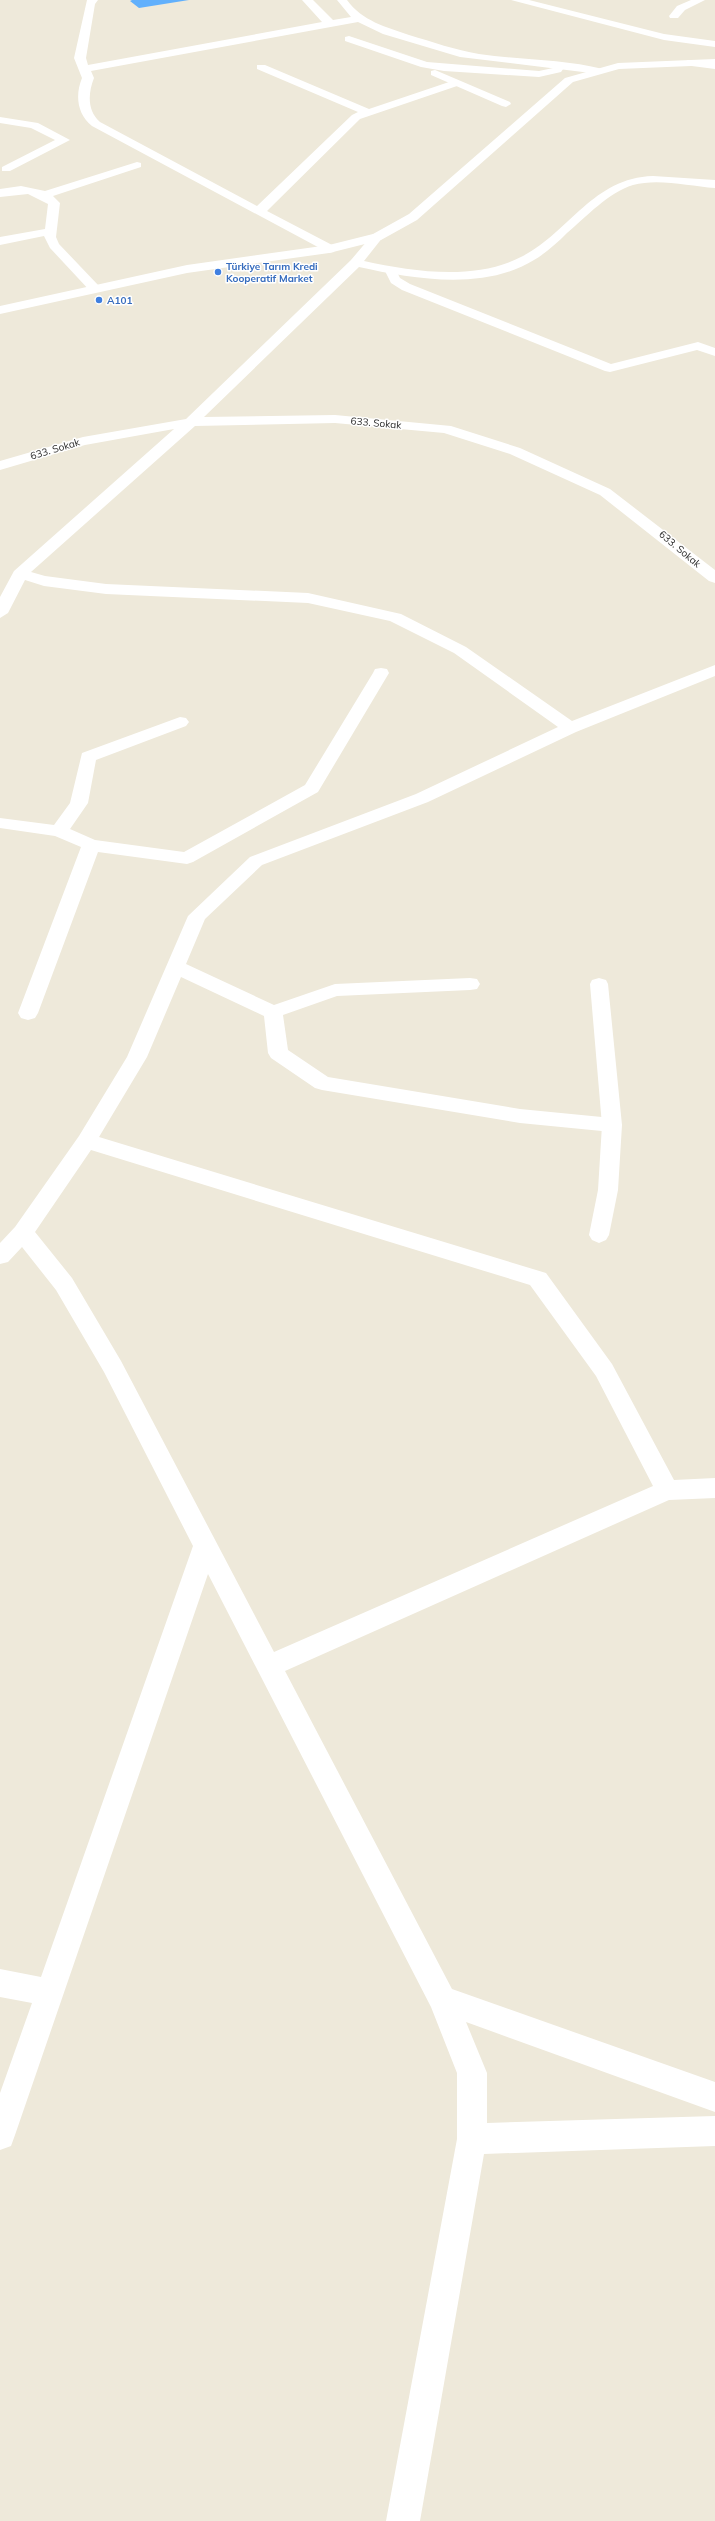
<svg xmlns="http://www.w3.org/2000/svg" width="715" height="2521" font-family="Mulish,sans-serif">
  <rect width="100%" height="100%" fill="#eee9da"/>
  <path fill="#61b0fc" d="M132,0H189L139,8L130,1Z"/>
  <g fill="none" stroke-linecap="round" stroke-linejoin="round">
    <g fill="#fff" fill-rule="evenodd">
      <path d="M691,0H705L685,10L678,18H670L669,16L677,6Z"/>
      <path d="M349,36L427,62L539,71L553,68L561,62L566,65L561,72L539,77L444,71L421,67L345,41V37Z"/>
      <path d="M435,70L510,102L511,104L506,107L502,106L431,75V71Z"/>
      <path d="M0,117L38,123L70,140L10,171H2V167L55,140L31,128L0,123Z"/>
      <path d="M137,162L141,163V167L53,196L60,203L56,237L59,244L99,286L101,289L99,292H91L50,248L44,236L0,245V237L45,229L48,204L28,194L0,197V189L21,186L45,191Z"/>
      <path d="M391,267L395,268L400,278L410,284L611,364L698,342L715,348V356L697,350L610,372L605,371L402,290L391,283L385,271Z"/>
      <path d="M599,978L606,980L608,984L622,1125L618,1190L609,1235L606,1240L599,1243L592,1240L589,1235L598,1190L602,1125L590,984L592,980Z"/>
    </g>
    <g fill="#fff" fill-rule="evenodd">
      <path d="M87,0H98L95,4L86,58L88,65L322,22L302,0H313L333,20L351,17L337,0H347C362,21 386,27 409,35C433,42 455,50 479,54C520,60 563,59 603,69L605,71L599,74L460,57L383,34L358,22L91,71L94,78C88,93 87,111 100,122L257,206L352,115L358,112L257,69V65H265L369,109L452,81H460V85L360,119L267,211L334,246L335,249L334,252L329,253L92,126C77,114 75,95 82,78L74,58Z"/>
      <path d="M511,0H529L664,34L715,41V47L664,40Z"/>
      <path d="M688,60L715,63V69L684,65L682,63Z"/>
      <path d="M653,176L715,180V188C689,186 658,178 633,185C609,192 586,217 567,233C557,243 546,253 534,260C484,291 413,279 359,267L204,417L335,415L451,426L520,448L610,489L715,570V583L709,581L600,495L510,454L444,433L335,423L195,426L31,572L45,576L106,584L308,593L401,614L466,647L572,721L715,665V676L576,732L428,802L262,865L205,919L186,964L274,1005L335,984L470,978L477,979L480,984L477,989L470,990L337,996L283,1015L288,1050L328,1077L520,1109L612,1118L619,1120L622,1125L619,1130L612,1132L520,1123L322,1090L315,1088L271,1058L268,1053L264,1016L181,977L147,1057L99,1137L546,1273L612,1364L674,1480L715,1478V1498L669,1500L285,1671L452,1989L715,2082V2112L466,2022L487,2073V2123L715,2116V2146L484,2154L420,2521H386L457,2139V2073L431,2007L208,1574L15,2135L11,2146L0,2150V2093L32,2003L0,1997V1969L41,1977L193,1546L104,1372L56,1290L22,1247L8,1262L0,1264V1243L15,1227L79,1136L127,1057L188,916L250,857L416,794L558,727L454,653L390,621L308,603L106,594L44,586L25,580L8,613L0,618V597L14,571L174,429L85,445L0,470V461L83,437L186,419L351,260L373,234H381L383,237L364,261C415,272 476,281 523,256C570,231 593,178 653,176ZM91,1150L530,1285L596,1376L653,1486L274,1652L121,1361L72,1278L35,1232Z"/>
      <path d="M381,668L387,669L389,673L318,792L193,862L187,864L98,852L38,1013L35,1018L28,1020L21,1018L18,1013L81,847L55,836L0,828V818L54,825L70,803L82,753L180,717L186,718L189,722L186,726L96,760L88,803L70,829L95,840L184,852L305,785L373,673L375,669Z"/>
    </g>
    <path fill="#fff" fill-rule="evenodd" d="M715,59V65L619,69L573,82L417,220L381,240L329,253L187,273L0,314V306L187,265L329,245L373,234L409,214L565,78L618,63Z"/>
  </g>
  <g fill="#3f7fe0" stroke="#fff" stroke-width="1.5">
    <circle cx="218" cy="272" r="4"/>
    <circle cx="99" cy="300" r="4"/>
  </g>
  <g text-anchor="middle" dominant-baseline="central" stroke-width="3" stroke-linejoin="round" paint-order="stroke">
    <g font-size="10" font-weight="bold" fill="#366cbe" stroke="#fff" text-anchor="start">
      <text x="226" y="266">Türkiye Tarım Kredi<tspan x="226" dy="12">Kooperatif Market</tspan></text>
      <text x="107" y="300">A101</text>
    </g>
    <g font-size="10" fill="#2a2a2a" stroke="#fff">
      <text transform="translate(376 423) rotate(5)">633. Sokak</text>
      <text transform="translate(55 449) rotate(-17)">633. Sokak</text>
      <text transform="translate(680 549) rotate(40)">633. Sokak</text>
    </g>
  </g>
</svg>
